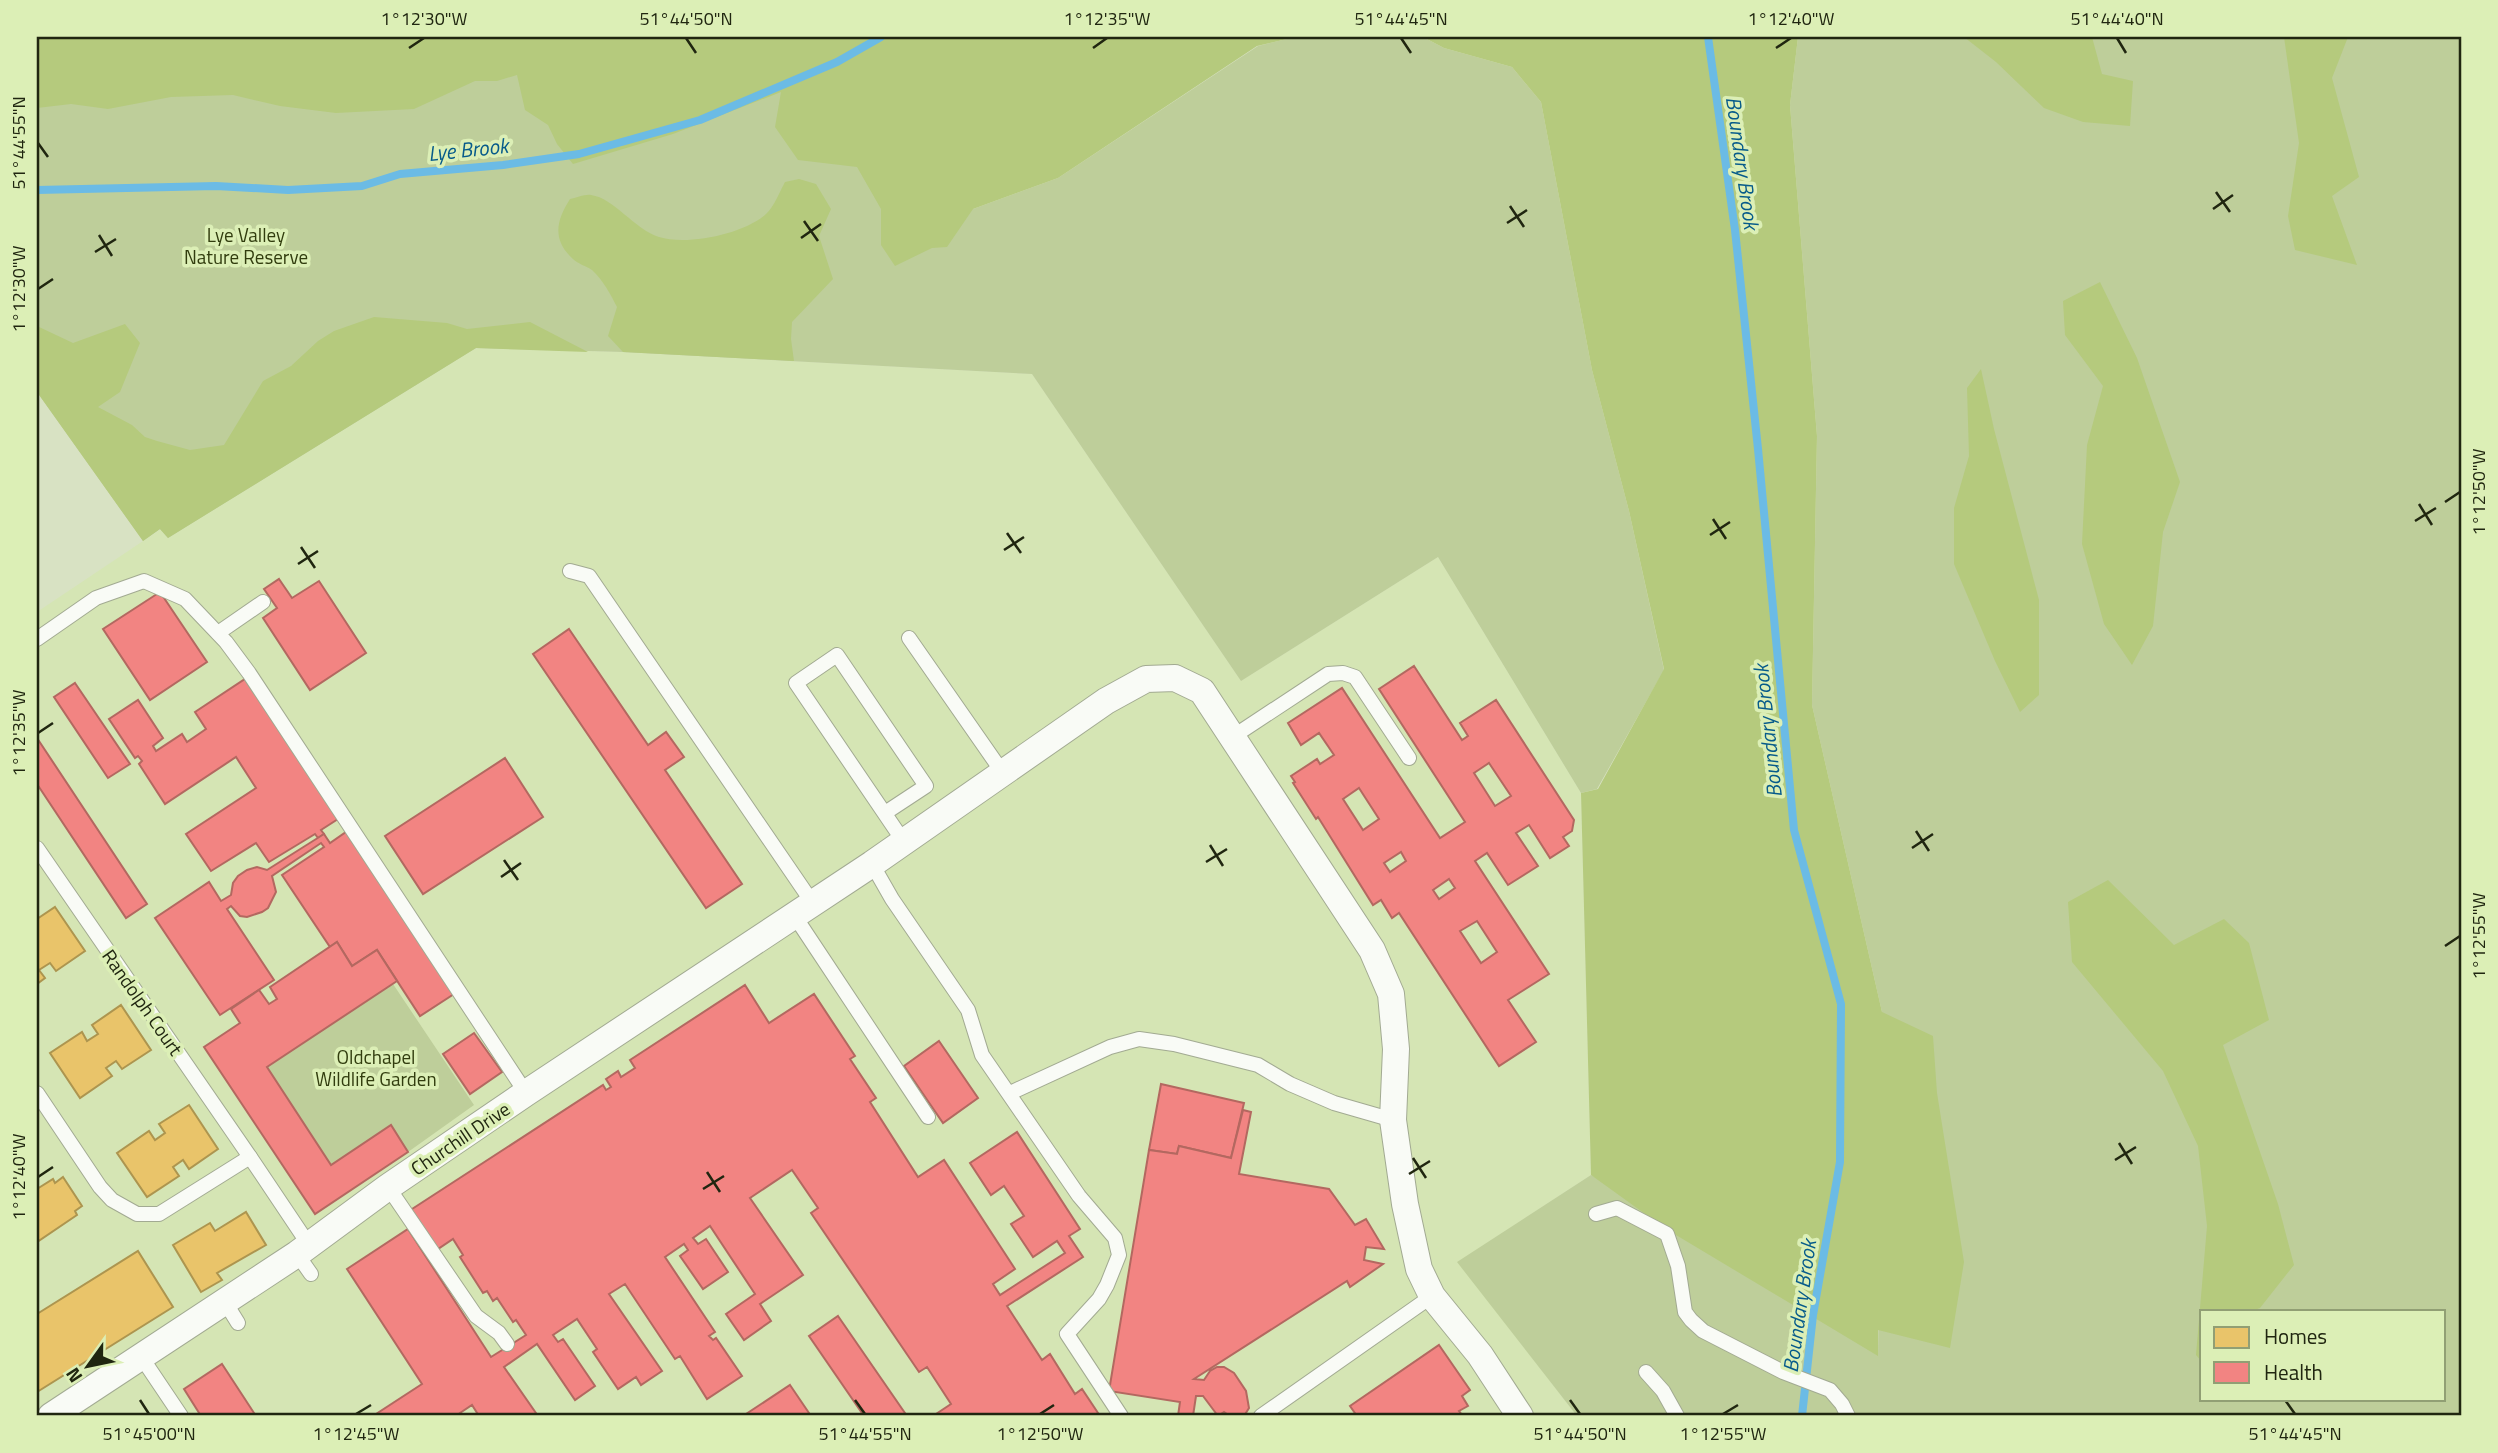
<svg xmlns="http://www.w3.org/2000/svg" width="2498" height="1453" font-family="'Titillium Web',sans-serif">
  <rect width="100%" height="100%" fill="#d8e2c3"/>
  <path fill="#d5e5b4" d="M476,348L623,352L1032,374L1241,681L1438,557L1581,793L1591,1175L1458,1262L1577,1416H37V612L161,529L168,538Z"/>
  <g fill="#bece9a" fill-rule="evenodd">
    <path d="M37,37L826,65L973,209L1058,178L1258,46L1295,37H1423L1444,48L1512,67L1541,102L1592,370L1629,511L1664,670L1597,789L1581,793L1438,557L1241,681L1032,374L623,352L476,348L168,538L160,529L143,541L37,392Z"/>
    <path d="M1798,37H2461V1416H1577L1457,1262L1591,1175L1672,1220L1878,1355L1882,1012L1812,705L1817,436L1790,105ZM2202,1311H2444V1399H2202Z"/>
    <path d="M393,984L474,1105L408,1152L390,1126L331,1165L267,1067Z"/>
  </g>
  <g fill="#b5ca7d">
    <path d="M37,37H1295L1257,46L1058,178L973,209L947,247L932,248L895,266L881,245V209L857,167L798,160L775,127L781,92L673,134L573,164L557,144L548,125L525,110L517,75L497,81H475L414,109L336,113L280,106L233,95L171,97L108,109L71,104L37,108Z"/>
    <path d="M1423,37H1798L1790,105L1817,436L1812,705L1882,1012L1933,1036L1937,1093L1964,1262L1950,1348L1878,1330V1356L1666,1229L1591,1175L1581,793L1598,789L1664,669L1629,511L1592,370L1541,102L1512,67L1444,48Z"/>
    <path d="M1964,37H2092L2102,74L2133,81L2130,126L2083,122L2044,108L1996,62Z"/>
    <path d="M2284,37H2348L2332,78L2359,177L2332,196L2357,265L2295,250L2288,216L2299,143Z"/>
    <path d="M799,179L816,184L831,209L819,236L833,279L792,322L791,339L794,361L623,352L608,336L617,307C611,295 603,280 592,270C586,266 578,264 573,259C552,240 556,221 570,199C576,198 585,194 591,195C614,198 634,229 659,237C687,246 744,234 766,214C774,207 780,191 785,182Z"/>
    <path d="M2100,282L2137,358L2180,482L2163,532L2153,626L2132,665L2104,624L2082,544L2087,445L2103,386L2065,335L2063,301Z"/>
    <path d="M374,317L447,323L467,329L530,322L588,352L476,348L168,538L160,529L143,541L37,392V326L73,343L125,324L140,343L120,392L98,407L132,425L145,437L157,441L190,450L224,445L263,381L291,366L318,341L334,331Z"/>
    <path d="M1981,369L1994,429L2039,600V695L2020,712L1995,661L1954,564V508L1969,456L1967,388Z"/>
    <path d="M2108,880L2174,945L2224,919L2249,943L2269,1020L2223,1045L2278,1204L2294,1265L2260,1308L2252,1311H2202V1362L2196,1355L2207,1226L2198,1146L2163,1071L2072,962L2068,902Z"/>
  </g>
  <g fill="#e9c46a" stroke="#ad954f" stroke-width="2">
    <path d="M55,907L85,951L56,971L50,963L39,970L45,978L37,984V919Z"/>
    <path d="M121,1005L151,1050L122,1069L116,1061L106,1068L112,1076L80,1098L50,1053L82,1032L87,1041L98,1034L92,1025Z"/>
    <path d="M189,1105L218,1149L189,1169L183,1160L173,1167L179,1176L147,1197L117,1153L149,1131L155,1140L165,1133L159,1124Z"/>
    <path d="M63,1177L82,1206L75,1211L77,1215L37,1242V1189L53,1179L55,1183Z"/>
    <path d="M246,1212L266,1245L217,1273L222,1280L201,1292L173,1245L210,1223L215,1231Z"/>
    <path d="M138,1251L173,1307L37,1392V1314Z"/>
  </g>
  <g fill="#f28482" stroke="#b36860" stroke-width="2" fill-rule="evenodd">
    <path d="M279,579L292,598L319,581L366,653L310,690L263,618L277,608L264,589Z"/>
    <path d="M160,592L207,662L150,700L103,629Z"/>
    <path d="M569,629L648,745L666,732L684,757L665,770L742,884L706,908L533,654Z"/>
    <path d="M1414,666L1462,740L1468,736L1460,723L1496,700L1574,820L1572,831L1563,837L1569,846L1550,858L1529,825L1516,833L1538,866L1508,885L1487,853L1475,861L1549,974L1508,1000L1536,1042L1499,1066L1399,913L1392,918L1381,900L1373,905L1318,817L1316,819L1293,783L1295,782L1291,776L1317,759L1320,764L1334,755L1319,733L1301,745L1288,723L1342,688L1440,838L1465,822L1379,689ZM1489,763L1511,796L1495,806L1474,773ZM1359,788L1379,819L1363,830L1343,799ZM1401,852L1406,861L1390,872L1384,863ZM1449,879L1455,888L1439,899L1433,890ZM1477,921L1497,952L1481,963L1460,931Z"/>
    <path d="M245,679L338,819L321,830L324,834L318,838L315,834L269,862L256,843L211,871L186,834L256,788L236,757L165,804L139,764L142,761L138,756L135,758L109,719L138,700L163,738L153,746L156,751L182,734L187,742L206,729L195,712Z"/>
    <path d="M75,683L130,764L108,778L54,697Z"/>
    <path d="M37,738L147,904L126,918L37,784Z"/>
    <path d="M505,758L543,817L423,894L385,836Z"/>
    <path d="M346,832L454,994L420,1016L377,950L352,966L337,942L330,947L282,875L324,847L321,843L272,876L276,892L268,908L262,912L247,917L240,916L231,906L227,909L274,980L220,1015L155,918L209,882L221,901L231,895L233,883L238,876L247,870L257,867L267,870L324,834L330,843Z"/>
    <path d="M337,942L352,966L377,950L397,981L267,1067L331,1165L391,1125L408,1152L315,1214L204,1047L240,1023L231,1009L259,990L269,1004L277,999L270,987Z"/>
    <path d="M745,985L769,1023L814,994L855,1056L850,1059L876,1098L870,1102L918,1177L944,1160L1015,1269L993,1284L1000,1295L1065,1253L1057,1241L1033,1257L1011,1224L1024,1216L1004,1186L991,1195L970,1163L1017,1132L1080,1229L1069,1236L1083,1257L1007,1306L1042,1360L1050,1354L1075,1394L1082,1389L1100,1416H933L951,1404L927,1367L919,1372L811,1213L818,1208L792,1170L750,1198L803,1275L760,1304L771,1321L744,1340L726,1314L755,1294L710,1226L693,1238L698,1244L706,1239L728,1272L703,1289L680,1256L688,1250L684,1244L665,1257L715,1332L709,1336L713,1340L716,1338L742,1376L707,1399L680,1356L675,1359L625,1284L609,1294L662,1371L641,1385L636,1377L618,1389L593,1352L597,1349L577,1319L553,1335L558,1342L563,1339L595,1386L575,1400L537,1344L504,1367L538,1416H479L472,1405L460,1413L462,1416H373L422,1384L347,1269L408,1229L491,1357L526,1335L516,1320L513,1322L497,1298L493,1301L487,1291L483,1293L460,1257L463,1255L453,1239L435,1251L409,1211L603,1085L606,1090L611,1087L606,1079L618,1071L621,1077L635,1068L630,1060Z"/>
    <path d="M474,1033L502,1072L470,1094L443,1054Z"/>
    <path d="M939,1041L978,1098L943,1123L904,1066Z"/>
    <path d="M1161,1084L1244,1103L1231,1158L1179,1146L1177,1154L1149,1150Z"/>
    <path d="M1243,1110L1251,1112L1239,1174L1329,1189L1355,1225L1366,1219L1384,1249L1366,1247L1364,1260L1383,1264L1350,1287L1347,1281L1194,1379L1204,1380L1210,1371L1217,1367H1224L1234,1373L1246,1391L1249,1408L1244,1416H1230L1224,1412L1218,1416L1203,1396H1196L1193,1416H1178L1180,1402L1109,1391L1149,1150L1177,1154L1179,1146L1231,1158Z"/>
    <path d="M838,1316L907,1416H864L809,1336Z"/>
    <path d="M1439,1345L1470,1390L1462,1396L1468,1406L1459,1411L1463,1416H1357L1350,1406Z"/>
    <path d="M222,1364L256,1416H201L184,1389Z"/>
    <path d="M790,1385L811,1416H743Z"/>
  </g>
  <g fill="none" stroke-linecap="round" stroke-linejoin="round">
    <g stroke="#6bbbe5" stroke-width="8">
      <path d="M1708,37L1735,230L1758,449L1794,830L1841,1004L1840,1162L1813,1315L1802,1416"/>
      <path d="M37,190L216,186L288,190L362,186L400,174L503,165L579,154L700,120L837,62L881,37"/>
    </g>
    <defs>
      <g id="service">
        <path d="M570,571L589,576L812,902"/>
        <path d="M218,633L263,602"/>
        <path d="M909,638L1003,773"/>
        <path d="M37,639L96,598L144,581L185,599L226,642L249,673L526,1093"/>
        <path d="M1231,738L1328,674L1343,673L1355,677L1409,758"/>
        <path d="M885,813L926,786L837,655L796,683L904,842"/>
        <path d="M37,848L250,1157L159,1214H137L112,1200L100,1187L37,1093"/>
        <path d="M872,864L892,899L968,1010L982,1055L1079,1196L1115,1238L1119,1255L1107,1285L1099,1299L1067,1334L1121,1416"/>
        <path d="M794,915L928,1117"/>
        <path d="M1010,1093L1110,1047L1139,1039L1174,1044L1258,1065L1290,1084L1334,1103L1393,1120"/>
        <path d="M250,1157L309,1245"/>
        <path d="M388,1187L476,1316L499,1333L507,1344"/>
        <path d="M1596,1214L1617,1208L1667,1234L1678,1266L1685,1312L1691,1320L1703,1331L1783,1372L1830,1390L1842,1404L1848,1416"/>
        <path d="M297,1254L311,1274"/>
        <path d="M225,1302L238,1323"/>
        <path d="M142,1358L181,1416"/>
        <path d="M1646,1372L1663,1391L1677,1416"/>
        <path d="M1261,1416L1432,1296"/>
      </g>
      <path id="minor" d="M51,1416L297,1254L388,1187L526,1093L872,864L1106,701L1146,679L1175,678L1202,691L1372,950L1391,994L1396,1049L1393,1120L1405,1204L1419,1269L1432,1296L1480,1355L1520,1416"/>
    </defs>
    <use href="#service" stroke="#a2aa92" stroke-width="16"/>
    <use href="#minor" stroke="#a2aa92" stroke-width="28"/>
    <use href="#service" stroke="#f9fbf6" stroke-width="14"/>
    <use href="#minor" stroke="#f9fbf6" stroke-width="26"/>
  </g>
  <path fill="none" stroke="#202610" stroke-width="2.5" d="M686,38L696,53M1401,38L1411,53M2117,38L2126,53M409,48L424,38M1093,48L1107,38M1776,48L1791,38M38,143L48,157M2216,192L2230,212M1510,206L1524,227M2213,209L2233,195M804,221L818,241M1507,223L1527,210M99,235L112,256M801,238L821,224M95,252L116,239M38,289L53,279M2445,502L2460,492M2419,504L2432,525M1713,519L1726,539M2415,521L2436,508M1007,533L1021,553M1710,535L1730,522M301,547L315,568M1004,550L1024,537M298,564L318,551M38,733L53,723M1916,831L1929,851M1210,845L1223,866M1912,848L1933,834M504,860L518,880M1206,862L1227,849M501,877L521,863M2445,946L2460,936M2119,1143L2132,1164M1413,1158L1426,1178M2115,1160L2136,1147M707,1172L720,1192M1409,1174L1430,1161M38,1177L53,1167M703,1189L724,1176M140,1400L149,1414M855,1400L865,1414M1570,1400L1580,1414M2285,1400L2295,1414M356,1414L371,1405M1040,1414L1054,1405M1723,1414L1738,1405"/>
  <g text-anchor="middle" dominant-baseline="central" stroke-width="7" stroke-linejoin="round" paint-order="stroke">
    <g font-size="19" fill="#313c0e" stroke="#dcefb6">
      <text x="246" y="234">Lye Valley<tspan x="246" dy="22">Nature Reserve</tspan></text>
      <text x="376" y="1056">Oldchapel<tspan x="376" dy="22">Wildlife Garden</tspan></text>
    </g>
    <g font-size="19" fill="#202610" stroke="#dcefb6">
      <text transform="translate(143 1002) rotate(55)">Randolph Court</text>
      <text transform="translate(460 1138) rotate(-34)">Churchill Drive</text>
    </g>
    <g font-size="21" font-style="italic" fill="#075b8a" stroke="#dcefb6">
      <text transform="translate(468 149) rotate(-6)">Lye Brook</text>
      <text transform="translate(1743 163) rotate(82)">Boundary Brook</text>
      <text transform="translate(1767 731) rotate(-96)">Boundary Brook</text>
      <text transform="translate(1799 1306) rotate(-82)">Boundary Brook</text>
    </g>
  </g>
  <rect width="2498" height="1453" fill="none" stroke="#dcefb6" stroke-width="77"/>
  <rect x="2200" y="1310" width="245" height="91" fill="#dcefb6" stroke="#919f74" stroke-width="2"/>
  <rect x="2214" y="1327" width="35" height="21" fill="#e9c46a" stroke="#919f74" stroke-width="2"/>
  <text x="2264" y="1344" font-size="21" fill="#202610">Homes</text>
  <rect x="2214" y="1362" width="35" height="21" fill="#f28482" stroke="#919f74" stroke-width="2"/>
  <text x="2264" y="1380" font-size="21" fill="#202610">Health</text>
  <g transform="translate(88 1366) rotate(237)" stroke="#dcefb6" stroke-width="5" paint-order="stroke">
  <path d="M0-5L12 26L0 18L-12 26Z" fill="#202610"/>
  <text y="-10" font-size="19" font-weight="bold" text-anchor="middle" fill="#202610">N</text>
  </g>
  <rect x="38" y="38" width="2422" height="1376" fill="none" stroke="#202610" stroke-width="2.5"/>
  <g font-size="18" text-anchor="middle" fill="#202610">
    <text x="424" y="25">1°12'30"W</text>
    <text x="686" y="25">51°44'50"N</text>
    <text x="1107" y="25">1°12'35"W</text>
    <text x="1401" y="25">51°44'45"N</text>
    <text x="1791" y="25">1°12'40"W</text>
    <text x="2117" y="25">51°44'40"N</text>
    <text transform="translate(19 143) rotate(-90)" y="6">51°44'55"N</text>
    <text transform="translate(19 289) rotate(-90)" y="6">1°12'30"W</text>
    <text transform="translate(2479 492) rotate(-90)" y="6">1°12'50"W</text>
    <text transform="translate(19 733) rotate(-90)" y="6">1°12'35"W</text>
    <text transform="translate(2479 936) rotate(-90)" y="6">1°12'55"W</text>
    <text transform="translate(19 1177) rotate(-90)" y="6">1°12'40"W</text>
    <text x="149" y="1440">51°45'00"N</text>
    <text x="356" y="1440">1°12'45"W</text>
    <text x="865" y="1440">51°44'55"N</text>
    <text x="1040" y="1440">1°12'50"W</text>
    <text x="1580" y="1440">51°44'50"N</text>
    <text x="1723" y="1440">1°12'55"W</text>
    <text x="2295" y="1440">51°44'45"N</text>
  </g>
</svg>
